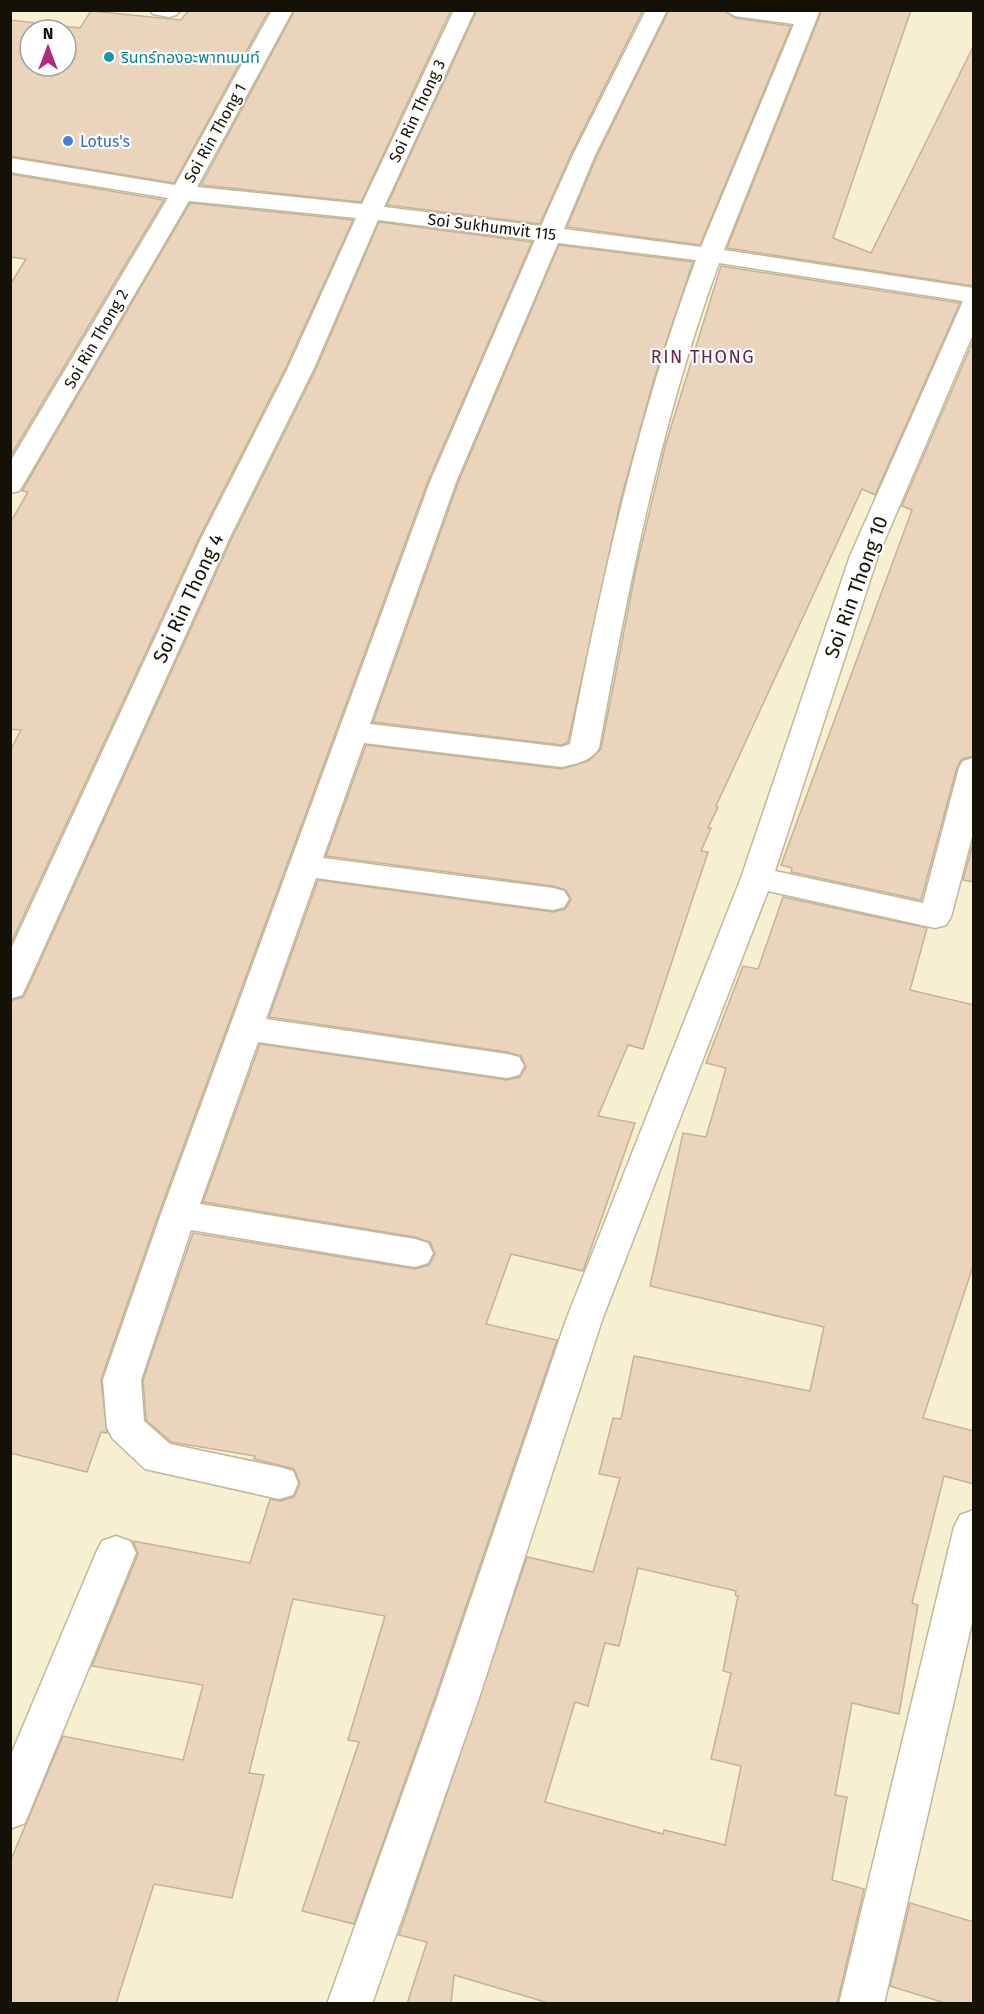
<svg xmlns="http://www.w3.org/2000/svg" width="984" height="2014" font-family="'Fira Sans','Noto Sans Thai',sans-serif">
  <rect width="100%" height="100%" fill="#f6f0d0"/>
  <g fill="#ebd4bc" stroke="#c7b099" stroke-width="1.5" fill-rule="evenodd">
    <path d="M189,10H269L174,183L10,156V20L80,28L91,11L181,20ZM30,30H66V66H30Z"/>
    <path d="M295,10H451L361,202L201,185Z"/>
    <path d="M477,10H643L571,154L540,224L387,205Z"/>
    <path d="M669,10H723L735,18L791,26L700,245L567,227L597,156Z"/>
    <path d="M822,10H911L833,238L871,253L974,45V286L727,248Z"/>
    <path d="M10,174L164,200L10,457V285L26,259L10,257Z"/>
    <path d="M190,203L353,220L286,367L199,538L10,945V751L21,730L10,729V523L28,492L22,491Z"/>
    <path d="M379,222L532,242L428,481L159,1213L101,1379L107,1433L101,1432L87,1472L10,1453V1001L23,997L28,988L231,540L316,369Z"/>
    <path d="M559,245L693,262L654,379L621,499L568,742L562,745L373,722L458,483Z"/>
    <path d="M721,266L960,303L875,495L862,489L716,806L718,807L708,828H711L701,851L708,852L643,1049L628,1045L598,1116L635,1123L583,1271L511,1254L486,1324L557,1340L434,1700L354,1924L302,1911L359,1742L348,1740L385,1616L293,1599L249,1773L264,1775L232,1898L154,1884L116,2004H10V1862L63,1736L183,1760L203,1685L92,1666L138,1554L133,1541L250,1563L270,1499L280,1501L294,1497L300,1484L294,1469L254,1459L255,1456L171,1442L146,1420L143,1380L193,1233L415,1269L429,1265L435,1254L430,1242L415,1237L203,1202L260,1044L507,1080L520,1077L526,1067L521,1056L507,1052L269,1017L318,880L553,912L565,909L571,900L566,890L553,886L326,856L366,745L562,769L588,761L601,749L637,564L666,443Z"/>
    <path d="M974,339V756L962,759L957,767L921,900L791,872L792,868L781,865L912,510L902,506Z"/>
    <path d="M974,840V882L963,880Z"/>
    <path d="M783,897L927,928L910,990L974,1005V1263L923,1418L974,1431V1484L944,1476L912,1603L918,1605L899,1714L852,1703L835,1795L847,1797L832,1880L864,1889L837,2004H552L454,1975L451,2004H407L427,1942L399,1935L527,1557L593,1572L620,1478L599,1474L613,1418L621,1419L634,1356L810,1391L824,1327L650,1286L683,1133L706,1137L726,1068L706,1063L743,966L758,969ZM638,1568L736,1591L735,1595L738,1596L723,1671L731,1673L711,1759L741,1766L725,1845L664,1830L663,1834L545,1802L575,1702L588,1706L605,1643L619,1646Z"/>
    <path d="M910,1903L974,1922V2004H948L890,1986Z"/>
  </g>
  <g fill="none" stroke-linecap="round" stroke-linejoin="round">
    <defs>
      <g id="street">
        <path d="M150,10H179L180,11L176,15L169,17L153,14Z"/>
        <path d="M272,10H293L197,187L362,204L454,10H475L384,207L541,226L573,155L646,10H667L595,155L564,229L701,247L794,24L735,16L725,10H820L724,250L974,288V332L878,556L775,871L923,903L959,768L963,761L974,758V829L951,917L946,925L935,928L768,891L602,1320L478,1701L372,2004H327L436,1701L566,1320L741,878L850,556L963,301L719,263C661,421 629,583 599,748C590,762 577,763 562,767L364,743L323,858L553,888L564,891L569,899L564,907L553,910L316,878L266,1019L507,1054L519,1057L524,1066L519,1075L507,1078L258,1042L200,1204L415,1239L428,1243L433,1253L428,1263L415,1267L191,1230L141,1380L144,1421L170,1444L279,1467L293,1471L298,1483L293,1495L279,1499L145,1469L113,1439L107,1428L103,1380L161,1214L430,482L535,240L378,220L314,368L229,539L26,987L22,995L10,999V951L201,539L288,368L356,218L189,201L23,485L19,491L10,493V462L168,198L10,172V158L175,185ZM558,243L696,260C637,418 602,580 570,744L562,747L370,724L456,482Z"/>
        <path d="M974,1510V1614L884,2004H839L954,1527L960,1515Z"/>
        <path d="M116,1536L130,1541L136,1553L25,1823L10,1829V1757L96,1553L102,1541Z"/>
      </g>
    </defs>
    <use href="#street" stroke="#bfb99b" stroke-width="3"/>
    <use href="#street" fill="#fff" fill-rule="evenodd"/>
  </g>
  <circle fill="#0f9aa8" stroke="#fff" stroke-width="2" cx="109" cy="57" r="6"/>
  <circle fill="#3f7fe0" stroke="#fff" stroke-width="2" cx="68" cy="141" r="6"/>
  <g text-anchor="middle" dominant-baseline="central" stroke-width="4.5" stroke-linejoin="round" paint-order="stroke">
    <g font-size="16" fill="#0d838f" stroke="#fff" text-anchor="start">
      <text x="121" y="57">รินทร์ทองอะพาทเมนท์</text>
    </g>
    <g font-size="16" fill="#141207" stroke="#fff">
      <text transform="translate(417 111) rotate(-65)">Soi Rin Thong 3</text>
      <text transform="translate(215 133) rotate(-61)">Soi Rin Thong 1</text>
      <text transform="translate(492 227) rotate(7)">Soi Sukhumvit 115</text>
      <text transform="translate(96 339) rotate(-60)">Soi Rin Thong 2</text>
    </g>
    <g font-size="16" fill="#366cbe" stroke="#fff" text-anchor="start">
      <text x="80" y="141">Lotus's</text>
    </g>
    <g font-size="18" letter-spacing="1.5" fill="#662749" stroke="#fff">
      <text x="703" y="357">RIN THONG</text>
    </g>
    <g font-size="20" fill="#141207" stroke="#fff">
      <text transform="translate(856 587) rotate(-70)">Soi Rin Thong 10</text>
      <text transform="translate(188 598) rotate(-65)">Soi Rin Thong 4</text>
    </g>
  </g>
  <rect width="984" height="2014" fill="none" stroke="#141207" stroke-width="24"/>
  <g transform="translate(48 48)"><circle r="28" fill="#ffffff" stroke="#a1a09c" stroke-width="1.5"/>
  <path d="M0-4.5L10 22L0 15L-10 22Z" fill="#ae2c78"/>
  <text y="-9" font-size="16" font-weight="bold" text-anchor="middle" fill="#141207">N</text>
  </g>
</svg>
